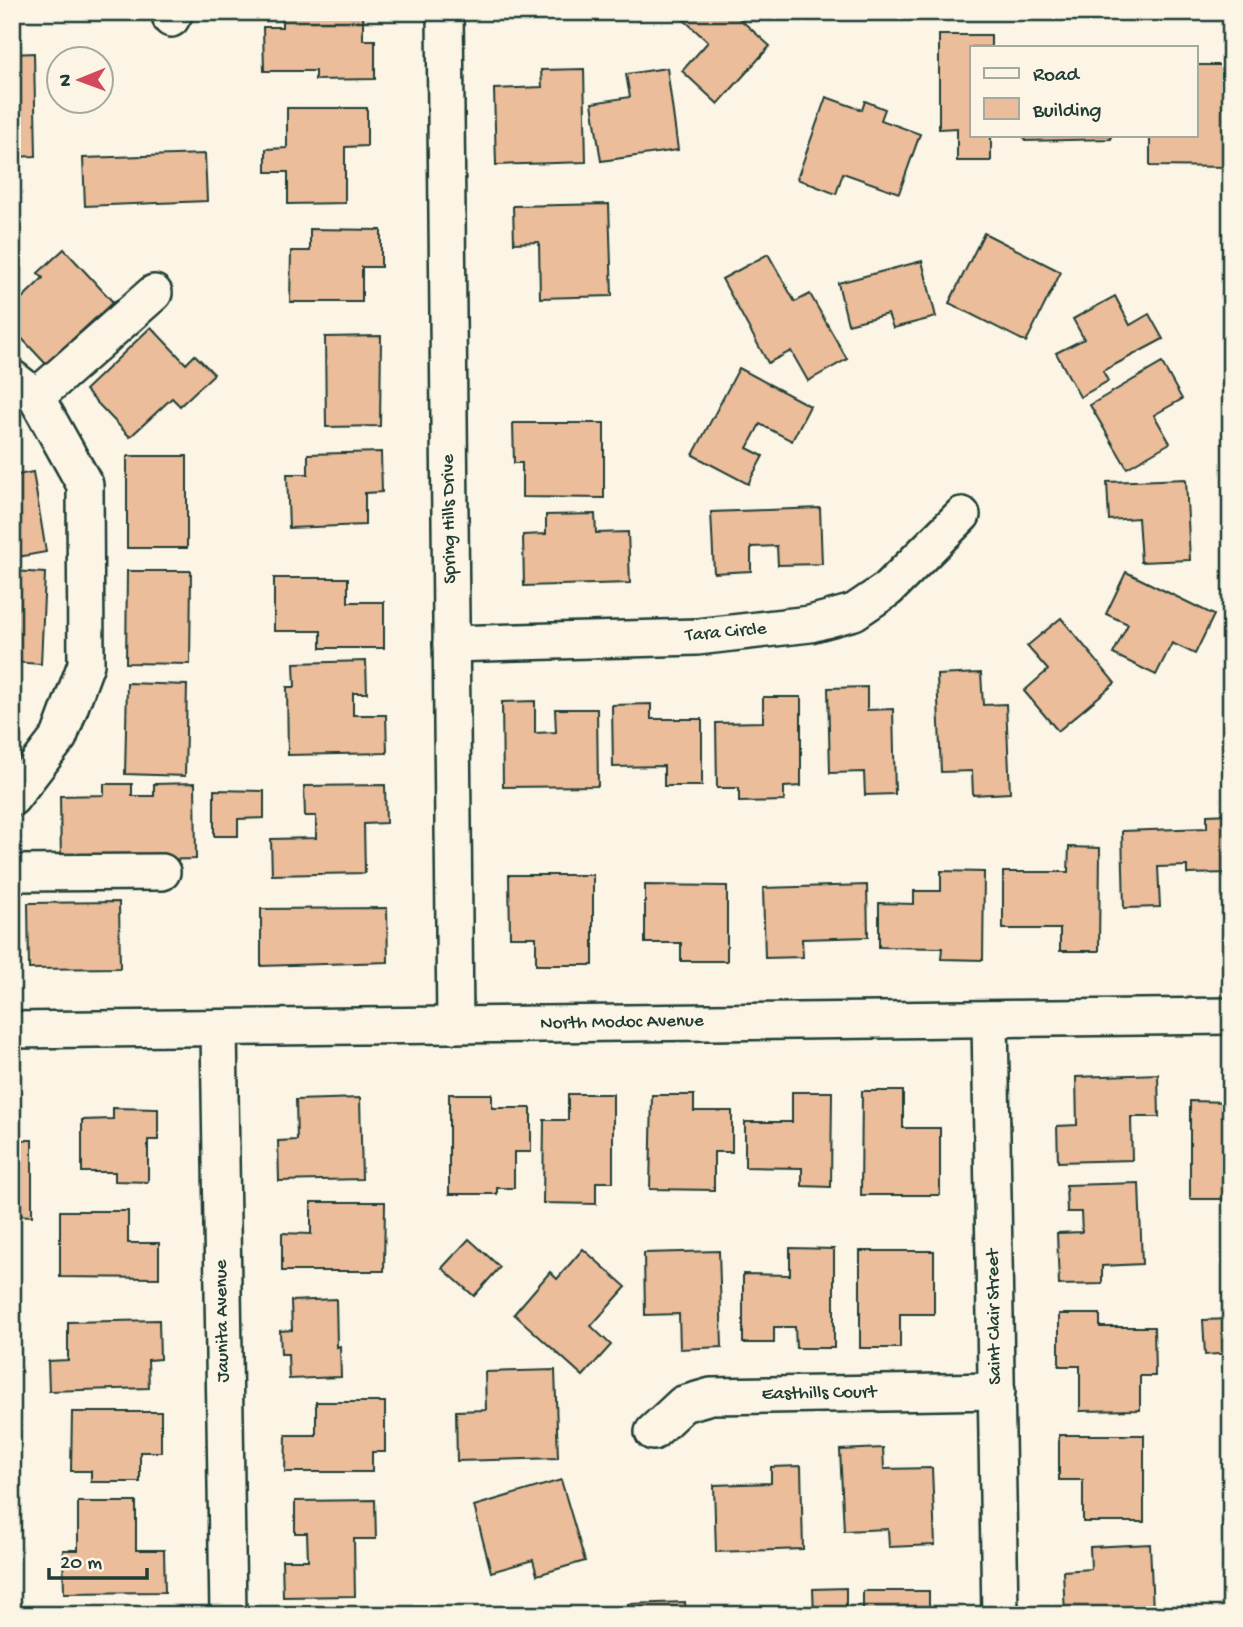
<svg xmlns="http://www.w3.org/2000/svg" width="1243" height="1627" font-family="'Gochi Hand',sans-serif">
  <rect width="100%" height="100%" fill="#fcf5e5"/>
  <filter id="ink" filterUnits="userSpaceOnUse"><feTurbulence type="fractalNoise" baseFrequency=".0143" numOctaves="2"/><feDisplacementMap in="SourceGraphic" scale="14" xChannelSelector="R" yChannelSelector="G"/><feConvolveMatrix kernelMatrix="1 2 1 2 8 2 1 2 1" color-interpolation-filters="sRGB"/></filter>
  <g filter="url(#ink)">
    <g fill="#ebbd9b" stroke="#1f3d34" stroke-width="2">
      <path d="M282,12H363V40H375V79L315,80V71H264L263,27H282Z"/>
      <path d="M689,12H732L770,46L718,104L682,71L708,42L683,19Z"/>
      <path d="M939,35H991V47H972V135H991V161H957V128L939,129Z"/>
      <path d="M34,53L36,156L12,157V54Z"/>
      <path d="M1196,65H1231V167L1150,166V135H1196Z"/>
      <path d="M667,68L678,150L601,161L592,103L630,97L626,74Z"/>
      <path d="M584,69L586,162L496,165L494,89L542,87L541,70Z"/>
      <path d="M826,97L862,110L865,101L885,109L881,120L920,134L899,193L843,173L836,194L797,179Z"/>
      <path d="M287,108H367V146L345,147V203L288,204V172H266V149L287,148Z"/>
      <path d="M1024,135H1111V139L1025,141Z"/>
      <path d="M205,154L207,201L85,206L83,158Z"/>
      <path d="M609,204L612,296L540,298L539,242L514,243L513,206Z"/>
      <path d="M310,229L381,230V267H362V302H290L291,251H310Z"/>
      <path d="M984,233L1061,272L1026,342L949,303Z"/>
      <path d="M64,249L113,302L46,364L12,328V294L19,301L43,278L38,273Z"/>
      <path d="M768,254L795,302L810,294L847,359L808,381L791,351L768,363L722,279Z"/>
      <path d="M922,261L936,317L893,328L888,314L848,324L838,283Z"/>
      <path d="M1115,296L1130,325L1149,314L1163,339L1103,371L1108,381L1080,397L1056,353L1084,339L1073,319Z"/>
      <path d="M151,327L186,364L195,355L214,374L180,406L172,398L130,437L85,390Z"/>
      <path d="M381,336L380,426L326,427L325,337Z"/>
      <path d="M1162,363L1182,399L1154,415L1170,443L1127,468L1090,405Z"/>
      <path d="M739,368L810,406L792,441L760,424L747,448L763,456L748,484L693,455Z"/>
      <path d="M513,423H604V498L522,497V463H514Z"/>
      <path d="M381,452L382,492L365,493V525L289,528L287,474H308V454Z"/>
      <rect x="127" y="456" width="60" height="92"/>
      <path d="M33,472L46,552L12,558V476Z"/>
      <path d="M1186,479L1190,560L1141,562L1138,518L1109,520L1107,482Z"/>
      <path d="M820,508L822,564L778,565L777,546L751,547V571L714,573L711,512Z"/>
      <path d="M595,514L596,533L628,532L630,583L524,586L523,535L546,534V515Z"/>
      <path d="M12,571L45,573L41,664L12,662Z"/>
      <path d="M127,571H191L190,664L126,663Z"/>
      <path d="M1126,572L1214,615L1195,654L1172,643L1156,675L1113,654L1128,624L1106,614Z"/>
      <path d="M274,578H348V602H384V648H321V631H274Z"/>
      <path d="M1061,618L1115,683L1058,731L1024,691L1048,670L1027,646Z"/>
      <path d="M366,661L367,693H353V715H386L387,753L288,755L287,687H295L294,663Z"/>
      <path d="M981,673L983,705L1006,704L1010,793L973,795L972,771L941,772L937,675Z"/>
      <path d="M127,683L187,685L185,776L125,774Z"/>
      <path d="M867,687V710L893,709L895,794L865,795L864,772L830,773L828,688Z"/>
      <path d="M763,697H801V786L784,787V801L739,802V788H717L716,723L763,722Z"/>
      <path d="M535,701V733L556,732L555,709H597L598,786L503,787L502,702Z"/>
      <path d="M651,704V719H702V786H664V766L613,767L612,705Z"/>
      <path d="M195,783L196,859L61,862L60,796L104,795V784H132V796H154V784Z"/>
      <path d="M385,785L386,823L364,824L365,873L272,875L271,839L316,838V816H305L304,786Z"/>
      <path d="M214,790L264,791V818L238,819V836H214Z"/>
      <path d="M1231,814V873L1187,874V866L1158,867L1160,907L1124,908L1122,831L1207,828V815Z"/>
      <path d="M1069,847L1100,848L1099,951H1060V929H1003V872H1068Z"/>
      <path d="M941,871L984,872L983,960L941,959L942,948L879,947V903L914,904V891H941Z"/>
      <path d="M509,875H593V965H536V937H510Z"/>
      <path d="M645,885L727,886V961H681V943H645Z"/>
      <path d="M867,885L868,937L802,939L803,957L765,958L763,888Z"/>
      <path d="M119,902L120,968L29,969L28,903Z"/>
      <path d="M387,908L388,962L261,966V909Z"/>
      <path d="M1158,1074L1159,1117H1131L1132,1160L1058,1162L1057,1126L1077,1125L1076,1077Z"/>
      <path d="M862,1091H903V1128H940V1195H861Z"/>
      <path d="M792,1092H832L831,1187L802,1186V1168L745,1167V1122H792Z"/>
      <path d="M449,1094H492V1108H531V1152H514V1188H497V1194H449Z"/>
      <path d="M568,1094H613V1182H596V1204L543,1203L544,1120H568Z"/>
      <path d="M652,1095H694V1111H732V1152H714V1190L650,1189Z"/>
      <path d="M360,1098L362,1179L279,1181L278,1141L297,1140L296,1100Z"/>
      <path d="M1190,1101L1230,1102L1231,1199H1190Z"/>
      <path d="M113,1108L158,1109V1140H148V1182L115,1181V1172H82V1120L113,1119Z"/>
      <path d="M12,1140H32V1216L12,1215Z"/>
      <path d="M1139,1183L1142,1264L1102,1266V1284L1059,1285L1057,1233L1082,1232L1081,1212H1067L1066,1185Z"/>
      <path d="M311,1202H385L384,1271H282V1233L311,1234Z"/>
      <path d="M60,1211H128V1243H159V1278L60,1277Z"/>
      <path d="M469,1239L500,1267L474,1296L442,1268Z"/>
      <path d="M790,1248L834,1249V1348H796L795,1327H774V1343H743V1274L790,1275Z"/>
      <path d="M583,1249L626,1287L591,1326L611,1345L583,1376L514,1314L550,1272L557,1279Z"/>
      <path d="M719,1251L722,1347L680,1349L679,1314L645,1315L644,1253Z"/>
      <path d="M860,1251H934V1314H900V1348H860Z"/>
      <path d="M336,1299L337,1347L340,1346L341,1377L289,1379L288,1354H281L280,1331L292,1330L291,1301Z"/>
      <path d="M1059,1314H1100V1327H1154L1155,1376H1140V1410L1080,1411V1366H1059Z"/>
      <path d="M1231,1319V1353L1205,1355L1203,1320Z"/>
      <path d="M159,1320L160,1359L148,1360L149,1388L49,1391L48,1361L68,1360V1322Z"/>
      <path d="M555,1370L558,1458L457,1461L456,1411L486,1410L485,1372Z"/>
      <path d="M316,1402H385V1452H372V1472H285L286,1435H316Z"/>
      <path d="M72,1412H161V1452H140V1482H91V1471H71Z"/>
      <path d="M1059,1435H1144V1522H1083V1480H1059Z"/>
      <path d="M883,1448L884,1469L932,1468L935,1545L889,1547L888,1529L844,1531L840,1450Z"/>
      <path d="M801,1466L803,1549L716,1552L714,1485L771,1483V1467Z"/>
      <path d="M561,1480L585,1561L537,1575L533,1560L491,1572L474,1506Z"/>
      <path d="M375,1500L376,1539H354L355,1596L283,1597L282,1560H308L307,1533H295V1501Z"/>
      <path d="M78,1502H136V1550H164L165,1592L64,1593L63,1550H78Z"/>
      <path d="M1150,1544L1153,1611L1065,1615L1063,1571L1091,1569L1090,1547Z"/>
      <path d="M846,1588V1615H814L813,1589Z"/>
      <rect x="863" y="1591" width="66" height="24"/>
      <path d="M685,1602L686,1615H629L628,1604Z"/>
    </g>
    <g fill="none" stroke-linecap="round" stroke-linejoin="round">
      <defs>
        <g id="street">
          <path d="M445,12L455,1025"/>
          <path d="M171,19L175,12"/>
          <path d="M12,378L36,397L85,485L86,664L59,737L12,798"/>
          <path d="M36,397L154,293"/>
          <path d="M451,644L697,637L810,624L854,612L888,589L962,515"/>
          <path d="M12,873L162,872"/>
          <path d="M990,1019L1000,1615"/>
          <path d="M219,1028L228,1615"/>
          <path d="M12,1030L1231,1016"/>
          <path d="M653,1432L683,1404L711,1396L997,1391"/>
        </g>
      </defs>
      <use href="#street" stroke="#1f3d34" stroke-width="40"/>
      <use href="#street" stroke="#fcf5e5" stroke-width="35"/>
    </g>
  </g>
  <g text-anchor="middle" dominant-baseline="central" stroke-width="5" stroke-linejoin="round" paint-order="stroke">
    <g font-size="19" fill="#1f3d34" stroke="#fcf5e5">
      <text transform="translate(450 519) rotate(-91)">Spring Hills Drive</text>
      <text transform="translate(726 633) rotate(-5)">Tara Circle</text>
      <text transform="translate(622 1023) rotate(-1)">North Modoc Avenue</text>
      <text transform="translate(995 1317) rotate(-91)">Saint Clair Street</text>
      <text transform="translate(223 1321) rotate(-91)">Jaunita Avenue</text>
      <text transform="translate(819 1394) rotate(-1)">Easthills Court</text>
    </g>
  </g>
  <rect width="1243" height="1627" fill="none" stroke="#fcf5e5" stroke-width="42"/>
  <rect x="21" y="21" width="1201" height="1585" fill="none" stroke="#1f3d34" stroke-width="2.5" filter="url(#ink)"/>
  <rect x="970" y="46" width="228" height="91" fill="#fcf5e5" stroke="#a4ab9e" stroke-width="2"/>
  <rect x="984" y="68" width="35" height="10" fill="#fcf5e5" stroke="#a4ab9e" stroke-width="2"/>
  <text x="1033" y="80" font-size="21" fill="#1f3d34">Road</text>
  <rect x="984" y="98" width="35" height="21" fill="#ebbd9b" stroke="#a4ab9e" stroke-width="2"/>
  <text x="1033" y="116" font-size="21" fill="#1f3d34">Building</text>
  <g transform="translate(80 80) rotate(269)"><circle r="33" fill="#fcf5e5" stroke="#a4ab9e" stroke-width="2"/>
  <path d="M0-5L12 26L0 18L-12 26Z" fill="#d1495b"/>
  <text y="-10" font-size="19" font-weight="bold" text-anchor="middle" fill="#1f3d34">N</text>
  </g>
  <path d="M49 1568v10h98v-10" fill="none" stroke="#1f3d34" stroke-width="3.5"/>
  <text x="60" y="1568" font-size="21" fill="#1f3d34" stroke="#fcf5e5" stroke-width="5" paint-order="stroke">20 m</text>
</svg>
